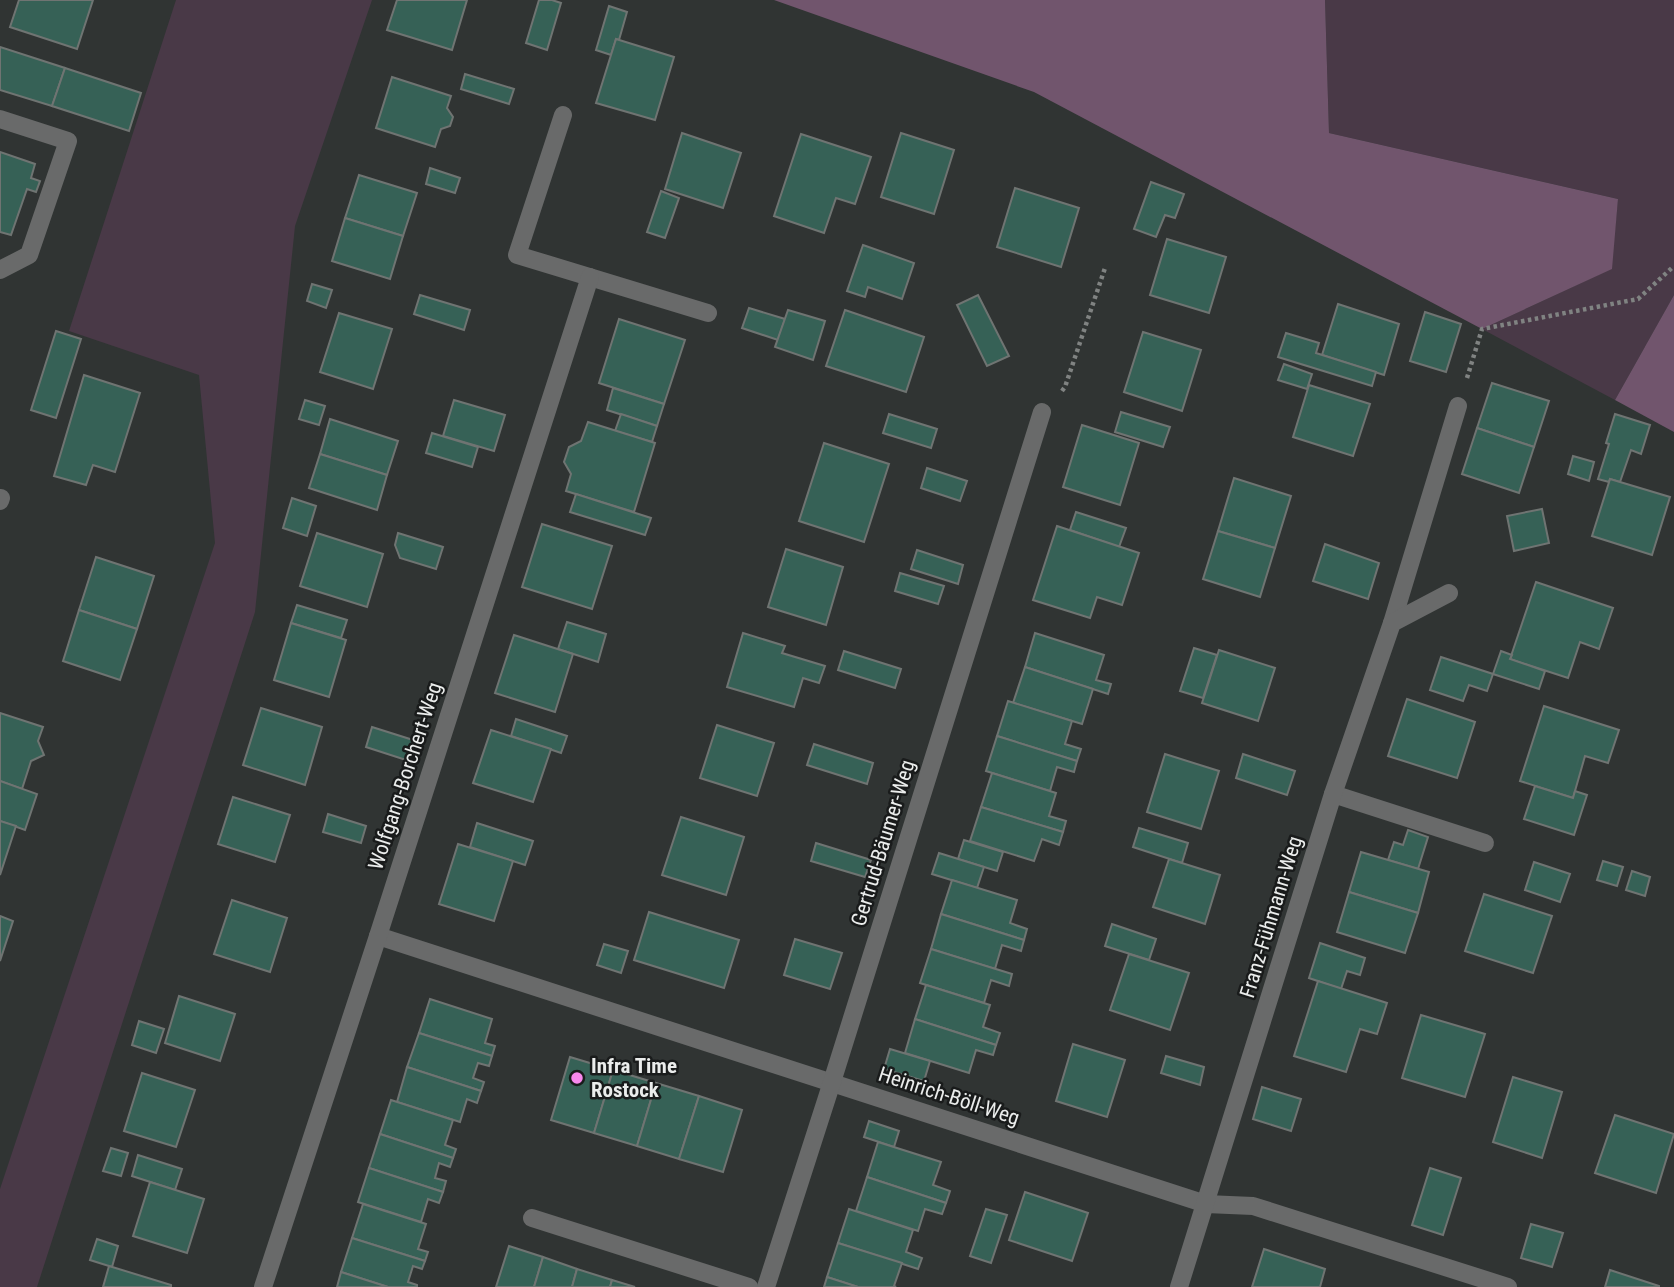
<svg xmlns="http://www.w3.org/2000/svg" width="1674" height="1287" font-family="'Roboto Condensed',sans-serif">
  <rect width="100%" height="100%" fill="#303433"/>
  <g fill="#493947">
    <path d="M176,0H372L295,226L255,612L37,1287H0V1189L215,543L199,375L69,331Z"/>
    <path d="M1325,0H1674V295L1615,400L1482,329L1611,269L1618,199L1329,133Z"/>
  </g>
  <g fill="#71556d">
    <path d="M774,0H1325L1329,133L1618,199L1612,269L1482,329L1034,92Z"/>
    <path d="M1674,295V432L1615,400Z"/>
  </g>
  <g fill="#366156" stroke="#6f7472" stroke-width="2">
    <path d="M19,0H93L77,49L10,27Z"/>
    <path d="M397,0H467L452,50L387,30Z"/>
    <path d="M539,0H552L561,3L547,50L526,43Z"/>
    <path d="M609,6L627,12L619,40L616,39L611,55L596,50Z"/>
    <path d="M616,39L674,57L655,120L596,103Z"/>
    <path d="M0,47L65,68L52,106L0,90Z"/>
    <path d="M65,68L141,93L129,131L52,106Z"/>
    <path d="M465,74L514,89L509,104L461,89Z"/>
    <path d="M392,77L451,96L447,108L453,117L450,126L441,129L435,147L376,128Z"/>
    <path d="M682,133L741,153L723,208L665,189Z"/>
    <path d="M901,133L954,150L934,214L881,197Z"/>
    <path d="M801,134L871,157L855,204L836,198L824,233L774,216Z"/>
    <path d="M0,152L35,164L31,178L40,181L36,192L27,189L11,235L0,232Z"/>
    <path d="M430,168L460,178L455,193L426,184Z"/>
    <path d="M359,175L417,193L403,236L345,218Z"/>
    <path d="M1151,182L1184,194L1175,218L1165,215L1156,237L1134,229Z"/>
    <path d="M1015,188L1079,208L1061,267L997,247Z"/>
    <path d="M661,191L679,198L665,238L647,232Z"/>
    <path d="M345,218L403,236L390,279L332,261Z"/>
    <path d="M1167,239L1226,257L1209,313L1150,295Z"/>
    <path d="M863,245L914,263L902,299L868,287L865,297L847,291Z"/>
    <path d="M312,284L332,290L326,308L307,301Z"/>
    <path d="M420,295L470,310L464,330L414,314Z"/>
    <path d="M978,295L1009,356L987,366L957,305Z"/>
    <path d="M1338,304L1399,324L1384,375L1322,355Z"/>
    <path d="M749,308L785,319L778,340L742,328Z"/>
    <path d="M788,310L825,321L813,360L775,347Z"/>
    <path d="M845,310L924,337L906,392L826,366Z"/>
    <path d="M1425,312L1461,324L1446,372L1410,361Z"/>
    <path d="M339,313L392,329L373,389L320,372Z"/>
    <path d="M619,319L685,340L664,404L599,383Z"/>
    <path d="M56,331L81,339L56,418L31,410Z"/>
    <path d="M1143,332L1201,350L1182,411L1124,392Z"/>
    <path d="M1286,333L1319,343L1316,353L1376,372L1372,386L1278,357Z"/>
    <path d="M1284,364L1312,374L1307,389L1278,380Z"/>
    <path d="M84,375L140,393L115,472L93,465L86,485L54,476Z"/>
    <path d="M1492,383L1549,401L1534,447L1477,428Z"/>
    <path d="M1309,385L1370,404L1353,456L1293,437Z"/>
    <path d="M613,388L664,404L657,426L607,410Z"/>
    <path d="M305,400L325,406L319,425L299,419Z"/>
    <path d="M454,400L505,415L494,451L443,436Z"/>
    <path d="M1121,412L1170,427L1163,447L1115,432Z"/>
    <path d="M621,414L657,426L652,442L615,431Z"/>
    <path d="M889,414L937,429L931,448L883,433Z"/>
    <path d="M1615,414L1650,425L1641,454L1631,450L1620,482L1610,479L1609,482L1598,479L1609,444L1606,443Z"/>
    <path d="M330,419L398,441L387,475L320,454Z"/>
    <path d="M588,422L655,443L634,512L566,491L571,474L564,462L569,447L581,441Z"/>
    <path d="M1082,425L1139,443L1120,505L1063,487Z"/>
    <path d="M1477,428L1534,447L1519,493L1462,474Z"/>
    <path d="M432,433L478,447L472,467L426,453Z"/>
    <path d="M824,443L889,464L864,542L799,521Z"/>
    <path d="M320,454L387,475L377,510L309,488Z"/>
    <path d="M1573,456L1594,462L1589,481L1568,474Z"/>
    <path d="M927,468L967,481L960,501L921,488Z"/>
    <path d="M1234,478L1291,496L1275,548L1218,531Z"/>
    <path d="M1610,479L1670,497L1652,555L1592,536Z"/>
    <path d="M576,494L651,518L645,535L570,512Z"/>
    <path d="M292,498L316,506L307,536L283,528Z"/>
    <path d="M1542,509L1549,543L1514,551L1507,516Z"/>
    <path d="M1076,512L1126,528L1119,547L1070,530Z"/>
    <path d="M542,524L612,546L592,609L522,587Z"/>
    <path d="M1057,526L1139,553L1122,605L1097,597L1090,618L1033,600Z"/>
    <path d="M1218,531L1275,548L1260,597L1203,579Z"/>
    <path d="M317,533L383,554L367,607L300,586Z"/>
    <path d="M398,533L443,547L436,569L400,558L395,545Z"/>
    <path d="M1325,544L1379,563L1368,599L1313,581Z"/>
    <path d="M786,549L843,567L826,625L768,607Z"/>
    <path d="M917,550L963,565L958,584L911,569Z"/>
    <path d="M96,557L154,576L137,629L79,610Z"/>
    <path d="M900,573L944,586L938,604L895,591Z"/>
    <path d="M1536,582L1613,608L1599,649L1580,642L1568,678L1510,659Z"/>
    <path d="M297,605L347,620L341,638L291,623Z"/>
    <path d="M79,610L137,629L120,680L63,661Z"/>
    <path d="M567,622L606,634L598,662L558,649Z"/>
    <path d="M291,623L346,640L329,697L274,680Z"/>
    <path d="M743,633L785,646L782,653L825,666L819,683L803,678L794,707L727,687Z"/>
    <path d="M1035,633L1104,655L1096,680L1111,684L1108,694L1025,667Z"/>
    <path d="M514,635L573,654L555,712L495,693Z"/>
    <path d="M1194,648L1217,655L1203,698L1180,691Z"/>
    <path d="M1219,650L1275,668L1258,721L1202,703Z"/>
    <path d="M844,651L901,669L895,688L838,670Z"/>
    <path d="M1501,651L1512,655L1510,659L1545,671L1539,689L1493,674Z"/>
    <path d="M1441,657L1493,674L1487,691L1469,685L1463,701L1430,690Z"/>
    <path d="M1025,667L1093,689L1082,724L1013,703Z"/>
    <path d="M1407,699L1475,722L1457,778L1388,756Z"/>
    <path d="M1008,701L1072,721L1065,744L1081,749L1077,761L997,736Z"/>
    <path d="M1544,706L1619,730L1608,763L1585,756L1573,798L1520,781Z"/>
    <path d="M261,708L322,727L305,785L243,765Z"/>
    <path d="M0,713L43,727L38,741L44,755L31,761L22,789L0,781Z"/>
    <path d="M516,719L567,736L561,753L511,736Z"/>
    <path d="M717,725L774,743L757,796L700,778Z"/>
    <path d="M372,727L413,740L406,760L366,747Z"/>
    <path d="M491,730L551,749L533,802L473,783Z"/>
    <path d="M997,736L1077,761L1074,772L1057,767L1050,791L986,771Z"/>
    <path d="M814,744L873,763L867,784L807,765Z"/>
    <path d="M1165,754L1219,771L1201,829L1147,812Z"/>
    <path d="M1243,754L1295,771L1287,795L1236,778Z"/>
    <path d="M992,773L1056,793L1049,816L1066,821L1063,832L981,807Z"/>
    <path d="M0,781L37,794L25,830L0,821Z"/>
    <path d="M1535,786L1573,798L1575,791L1587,795L1574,835L1524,819Z"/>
    <path d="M233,797L290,815L275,862L218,844Z"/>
    <path d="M981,807L1063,832L1059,845L1042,839L1034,861L970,841Z"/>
    <path d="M328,814L366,826L361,843L323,832Z"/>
    <path d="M681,817L744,837L726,895L662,875Z"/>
    <path d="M0,821L16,826L0,875Z"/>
    <path d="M477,823L533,841L525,865L470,847Z"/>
    <path d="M1139,828L1188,843L1182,863L1133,847Z"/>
    <path d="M1408,830L1428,837L1418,869L1388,860L1394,842L1403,845Z"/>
    <path d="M964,840L1003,852L997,871L958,859Z"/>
    <path d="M816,843L871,860L865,877L811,861Z"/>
    <path d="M458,844L513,861L494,921L439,904Z"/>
    <path d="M1361,852L1429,872L1418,913L1349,892Z"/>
    <path d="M939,853L984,867L977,888L932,874Z"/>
    <path d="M1169,859L1220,875L1205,924L1153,907Z"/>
    <path d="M1603,861L1623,867L1617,886L1597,880Z"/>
    <path d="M1534,862L1570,874L1560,902L1525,890Z"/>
    <path d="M1632,871L1650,877L1645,896L1626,890Z"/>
    <path d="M952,880L1017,900L1010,923L1027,929L1024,940L941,914Z"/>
    <path d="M1349,892L1418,913L1405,953L1337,932Z"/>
    <path d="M1484,894L1552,916L1533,973L1465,951Z"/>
    <path d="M232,900L287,918L270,972L214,954Z"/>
    <path d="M649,912L739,940L724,988L634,960Z"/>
    <path d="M941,914L1024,940L1021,951L1002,945L995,969L931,949Z"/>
    <path d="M0,916L13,921L0,961Z"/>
    <path d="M1112,924L1156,939L1149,960L1105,946Z"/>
    <path d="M795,939L842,953L830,989L784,975Z"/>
    <path d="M1320,943L1365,958L1360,975L1347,971L1341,989L1309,978Z"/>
    <path d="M604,944L628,951L621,973L597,965Z"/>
    <path d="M931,949L1012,974L1009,986L991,980L984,1003L920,983Z"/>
    <path d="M1129,954L1189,973L1170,1030L1110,1010Z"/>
    <path d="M1318,981L1387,1003L1377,1034L1360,1029L1346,1072L1294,1056Z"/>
    <path d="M926,985L990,1005L983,1027L1000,1033L996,1045L915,1019Z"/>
    <path d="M179,996L235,1014L220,1061L165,1043Z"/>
    <path d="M430,999L492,1019L485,1043L495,1046L492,1056L419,1033Z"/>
    <path d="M1421,1015L1485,1034L1465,1097L1402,1078Z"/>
    <path d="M915,1019L996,1045L993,1055L976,1050L969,1073L905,1053Z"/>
    <path d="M139,1021L164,1029L156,1053L132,1045Z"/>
    <path d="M419,1033L492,1056L489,1066L478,1063L473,1078L484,1082L481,1091L407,1067Z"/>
    <path d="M1073,1044L1125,1060L1107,1117L1056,1101Z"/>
    <path d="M890,1049L930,1061L924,1081L884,1069Z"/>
    <path d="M1166,1056L1204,1067L1200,1085L1161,1073Z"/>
    <path d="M570,1057L613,1070L594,1133L551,1120Z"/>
    <path d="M407,1067L481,1091L477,1103L467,1099L460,1122L397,1102Z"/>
    <path d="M613,1070L656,1083L637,1146L594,1133Z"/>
    <path d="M142,1073L195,1090L176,1147L124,1131Z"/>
    <path d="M1513,1077L1562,1092L1542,1158L1493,1142Z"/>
    <path d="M656,1083L699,1096L679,1159L637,1146Z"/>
    <path d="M1262,1087L1301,1099L1291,1131L1253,1119Z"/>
    <path d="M699,1096L742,1110L723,1172L679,1159Z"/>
    <path d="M391,1100L453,1120L445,1145L456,1149L453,1158L380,1134Z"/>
    <path d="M1615,1115L1674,1134L1656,1193L1595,1173Z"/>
    <path d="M869,1121L899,1131L894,1147L864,1137Z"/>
    <path d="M380,1134L453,1158L450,1167L439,1163L435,1178L446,1181L443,1192L369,1168Z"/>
    <path d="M878,1142L941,1162L933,1185L950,1191L946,1203L867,1177Z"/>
    <path d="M111,1148L128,1153L121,1176L103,1171Z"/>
    <path d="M138,1155L182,1169L175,1190L132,1176Z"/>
    <path d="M369,1168L443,1192L439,1203L428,1199L421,1222L358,1202Z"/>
    <path d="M1430,1168L1461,1178L1443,1235L1412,1225Z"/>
    <path d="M867,1177L946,1203L942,1214L925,1209L918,1231L856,1211Z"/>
    <path d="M150,1182L204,1199L187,1253L133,1236Z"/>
    <path d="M1025,1192L1088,1213L1072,1261L1009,1240Z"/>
    <path d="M363,1204L426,1224L418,1249L428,1252L425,1261L352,1238Z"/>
    <path d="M849,1209L913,1230L906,1252L922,1258L918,1269L838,1243Z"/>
    <path d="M986,1209L1007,1215L991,1263L970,1256Z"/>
    <path d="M1531,1224L1563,1233L1552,1267L1521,1258Z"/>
    <path d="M352,1238L425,1261L422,1269L413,1266L408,1282L417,1285V1287H388L341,1272Z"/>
    <path d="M97,1239L118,1246L112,1267L90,1260Z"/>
    <path d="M838,1243L902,1263L894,1286L896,1287H858L827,1277Z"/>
    <path d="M509,1246L543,1257L534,1287H496Z"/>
    <path d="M1264,1249L1325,1269L1320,1287H1252Z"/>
    <path d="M543,1257L577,1269L572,1287H534Z"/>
    <path d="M109,1266L171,1285V1287H103Z"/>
    <path d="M577,1269L612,1280L610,1287H572Z"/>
    <path d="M1610,1270L1659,1286V1287H1605Z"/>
    <path d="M341,1272L388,1287H337Z"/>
    <path d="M827,1277L858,1287H824Z"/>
    <path d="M612,1280L635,1287H610Z"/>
  </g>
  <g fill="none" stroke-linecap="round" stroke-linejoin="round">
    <g stroke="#808382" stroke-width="4.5" stroke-dasharray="3.5 3.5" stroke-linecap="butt">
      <path d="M1467,378L1482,329L1638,299L1674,266"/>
      <path d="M1062,391L1065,387L1105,268"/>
    </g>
    <g stroke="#696a6a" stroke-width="18">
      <path d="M563,115L517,255L708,313"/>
      <path d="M0,119L68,141L29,255L0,270"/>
      <path d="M0,501L1,498"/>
      <path d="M1392,623L1458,406"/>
      <path d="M1333,794L1485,843"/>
      <path d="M532,1218L749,1287"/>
    </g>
    <g stroke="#696a6a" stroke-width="18">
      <path d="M378,936L1206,1204L1253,1206L1508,1287"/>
      <path d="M263,1287L378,936L590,277"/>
      <path d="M766,1287L832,1082L1042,412"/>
      <path d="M1179,1287L1333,794L1392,623L1449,593"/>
    </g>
  </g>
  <circle fill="#f788ec" stroke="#191b1b" stroke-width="2.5" cx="577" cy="1078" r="7"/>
  <g text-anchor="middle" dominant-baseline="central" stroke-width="5" stroke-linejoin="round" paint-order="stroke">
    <g font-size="21" fill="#ebedec" stroke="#191b1b">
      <text transform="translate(405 776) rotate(-72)">Wolfgang-Borchert-Weg</text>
      <text transform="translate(883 843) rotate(-73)">Gertrud-Bäumer-Weg</text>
      <text transform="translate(1271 917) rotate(-73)">Franz-Fühmann-Weg</text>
      <text transform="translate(949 1096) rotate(18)">Heinrich-Böll-Weg</text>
    </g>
    <g font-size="21" font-weight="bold" fill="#ebedec" stroke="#191b1b" text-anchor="start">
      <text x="591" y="1066">Infra Time<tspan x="591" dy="24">Rostock</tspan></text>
    </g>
  </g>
</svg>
